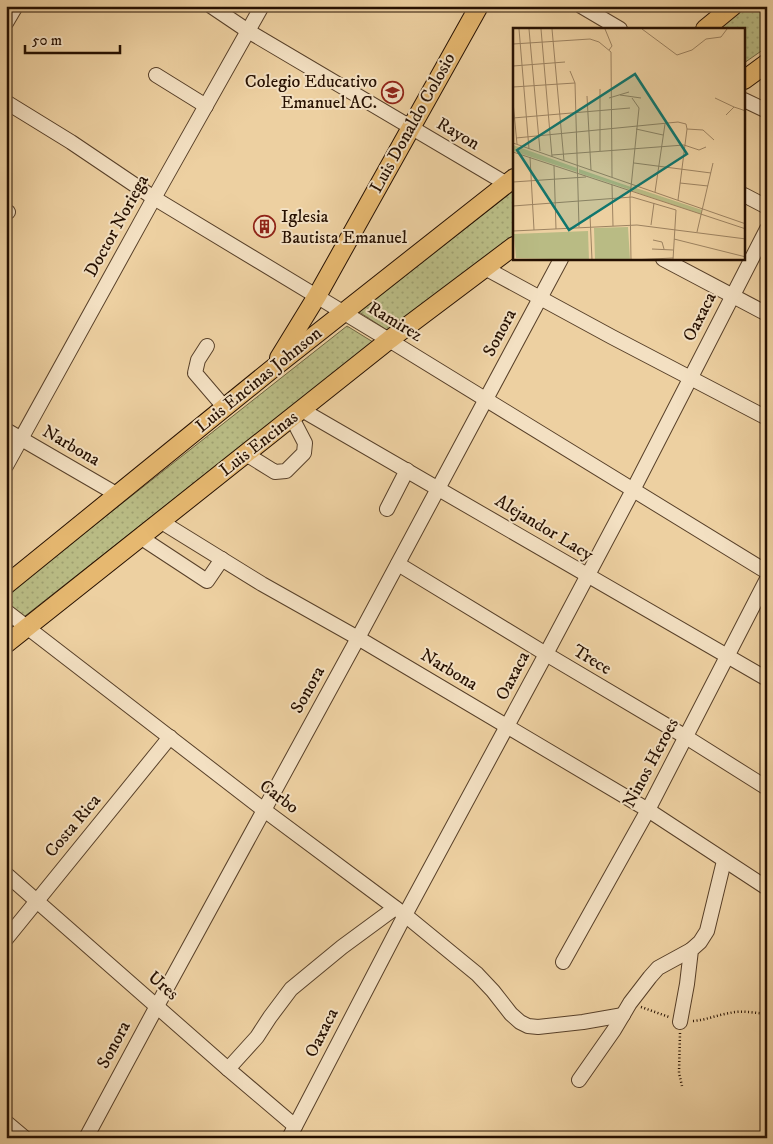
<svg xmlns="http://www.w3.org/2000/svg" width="773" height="1144" font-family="'IM FELL DW Pica',serif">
  <defs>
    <pattern id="park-dots" width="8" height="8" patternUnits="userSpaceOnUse" patternTransform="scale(1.25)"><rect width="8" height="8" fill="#b9bb84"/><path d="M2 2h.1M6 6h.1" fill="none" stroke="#9fa070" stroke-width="1.8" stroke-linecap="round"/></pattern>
  </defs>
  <rect width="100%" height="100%" fill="#edd0a1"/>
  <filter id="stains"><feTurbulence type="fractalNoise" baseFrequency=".004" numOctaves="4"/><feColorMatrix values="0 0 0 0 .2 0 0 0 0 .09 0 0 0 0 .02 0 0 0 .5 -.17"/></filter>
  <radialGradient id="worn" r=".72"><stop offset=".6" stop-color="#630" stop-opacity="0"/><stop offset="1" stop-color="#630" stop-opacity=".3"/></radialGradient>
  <g fill="url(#park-dots)" stroke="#706642">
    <path d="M746,6H767V47L744,63V29H718Z"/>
    <path d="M514,190V235L387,330L359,312Z"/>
    <path d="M347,326L373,342L20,620L6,606V595Z"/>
  </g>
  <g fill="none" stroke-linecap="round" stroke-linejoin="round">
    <defs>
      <g id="minor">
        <path d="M211,6L248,31L507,184"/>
        <path d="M581,6L620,29"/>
        <path d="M6,23L16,6"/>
        <path d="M156,75L206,106"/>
        <path d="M744,100L767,111"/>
        <path d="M6,102L71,142L154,198L389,340L767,572"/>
        <path d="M744,195L767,207"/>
        <path d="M6,211L8,212"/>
        <path d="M663,259L767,314"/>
        <path d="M485,268L612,337L767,418"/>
        <path d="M207,346L198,360L195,373L225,408"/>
        <path d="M302,410L767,679"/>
        <path d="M6,430L118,495"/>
        <path d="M246,454L275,472L286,471L304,453L305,443L292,418"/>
        <path d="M6,466L154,198L262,6"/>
        <path d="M387,509L407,470"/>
        <path d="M160,521L262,584L358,638L648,810L767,888"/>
        <path d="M140,537L207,581L222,559"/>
        <path d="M398,564L546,654L686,737L767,788"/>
        <path d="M6,611L264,810L405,915L477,974L493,991L511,1014L520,1022L528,1026L538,1027L583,1022L623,1015"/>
        <path d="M6,874L228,1069L295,1126"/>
        <path d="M6,939L170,737"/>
        <path d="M563,962L648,810L767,579"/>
        <path d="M680,1022L687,984L691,950L700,942L707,931L724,861"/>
        <path d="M228,1069L257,1037L270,1017L291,989L342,947L395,908"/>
        <path d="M579,1080L614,1030L630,1003L650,977L658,968L691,950"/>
        <path d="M6,1122L25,1138"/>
        <path d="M86,1138L157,1006L358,638L561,259"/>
        <path d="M289,1138L405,915L546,654L633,490L767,229"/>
      </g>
      <g id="major">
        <path d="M705,29L733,6"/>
        <path d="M744,80L767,63"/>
        <path d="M279,358L317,296L479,6"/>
        <path d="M6,585L272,369L514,178"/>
        <path d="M6,644L389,340L514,246"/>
      </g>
    </defs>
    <use href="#minor" stroke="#584029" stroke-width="16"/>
    <use href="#major" stroke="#261001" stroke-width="20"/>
    <g stroke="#261001" stroke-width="2.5" stroke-dasharray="1 2.5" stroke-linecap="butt">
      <path d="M641,1007L669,1017"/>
      <path d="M693,1021C706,1020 717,1015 730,1013C741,1010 755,1013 767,1014"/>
      <path d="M680,1033L679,1073L682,1086"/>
    </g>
    <use href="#minor" stroke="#f3e0c2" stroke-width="14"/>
    <use href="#major" stroke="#e6b870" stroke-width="18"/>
  </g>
  <defs>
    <symbol id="school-ring" viewBox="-11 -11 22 22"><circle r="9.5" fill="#f3e0c2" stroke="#8f2418" stroke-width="1.5"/><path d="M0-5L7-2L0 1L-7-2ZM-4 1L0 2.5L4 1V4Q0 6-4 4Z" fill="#8f2418"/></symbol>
    <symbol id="building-ring" viewBox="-11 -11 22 22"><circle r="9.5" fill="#f3e0c2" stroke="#8f2418" stroke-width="1.5"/><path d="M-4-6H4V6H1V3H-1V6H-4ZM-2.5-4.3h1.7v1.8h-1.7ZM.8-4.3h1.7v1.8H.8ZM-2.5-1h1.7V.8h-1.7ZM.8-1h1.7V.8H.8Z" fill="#8f2418"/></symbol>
  </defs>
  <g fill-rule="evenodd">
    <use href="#school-ring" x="380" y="80" width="25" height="25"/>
    <use href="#building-ring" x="252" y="214" width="25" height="25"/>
  </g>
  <g text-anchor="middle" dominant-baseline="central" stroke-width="4" stroke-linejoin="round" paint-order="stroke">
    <g font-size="18" fill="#261001" stroke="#f3e0c2" text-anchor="end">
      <text x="377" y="82">Colegio Educativo<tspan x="377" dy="21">Emanuel AC.</tspan></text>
      <text x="281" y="217" text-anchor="start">Iglesia<tspan x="281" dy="21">Bautista Emanuel</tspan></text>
    </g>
    <g font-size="18" fill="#261001" stroke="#f3e0c2">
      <text transform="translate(413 123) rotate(-61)">Luis Donaldo Colosio</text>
      <text transform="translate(458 134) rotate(30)">Rayon</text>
      <text transform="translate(117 226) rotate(-61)">Doctor Noriega</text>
      <text transform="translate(700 317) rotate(-63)">Oaxaca</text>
      <text transform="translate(395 322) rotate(31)">Ramirez</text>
      <text transform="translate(500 333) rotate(-62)">Sonora</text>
      <text transform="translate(259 380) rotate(-39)">Luis Encinas Johnson</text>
      <text transform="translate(259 444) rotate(-38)">Luis Encinas</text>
      <text transform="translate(71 446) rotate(30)">Narbona</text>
      <text transform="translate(544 528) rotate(31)">Alejandor Lacy</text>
      <text transform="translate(592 660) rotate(31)">Trece</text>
      <text transform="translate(449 670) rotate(31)">Narbona</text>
      <text transform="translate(513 676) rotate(-62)">Oaxaca</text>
      <text transform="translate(308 690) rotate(-61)">Sonora</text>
      <text transform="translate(651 763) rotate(-62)">Ninos Heroes</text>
      <text transform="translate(279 797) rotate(37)">Carbo</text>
      <text transform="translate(73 826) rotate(-50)">Costa Rica</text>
      <text transform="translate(163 986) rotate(41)">Ures</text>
      <text transform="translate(322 1033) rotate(-63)">Oaxaca</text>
      <text transform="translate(114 1045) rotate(-62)">Sonora</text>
    </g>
  </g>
  <g transform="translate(513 28)">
    <rect width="232" height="232" fill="#edd0a1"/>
    <path d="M75,203L76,232L3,230L1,206Z" fill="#b9bb84"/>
    <path d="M0,117L64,140V144L0,123ZM66,141L118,159V162L66,145ZM120,159L189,182L188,186L119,163ZM115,199L117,232H82L81,200Z" fill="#b9bb84"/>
    <path fill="none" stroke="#9d8361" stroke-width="1" d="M6,1L16,121M16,1L27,123M28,1L39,129M39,1L51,133M92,1L99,18L96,22M129,1L164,27L179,22L193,11L208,9L214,1M0,16L77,11L86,14L98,24L99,149M0,38L52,34M57,43L62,55L66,199M0,59L62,55M87,61V123M107,67L128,70M74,68L78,142M96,70L116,64M202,70L221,79M0,74L4,116M213,87L221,79L233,83M0,90L117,80M123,101L150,107M174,101L190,102L201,112M3,110L165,94L173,96L174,101M0,115L233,196M0,124L233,201M39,127L171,117L186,122L193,119M17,129L21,202M121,135L198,145M41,138L43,201M0,154L73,149M167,155L195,158M99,157L100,198M142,164L152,96M165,172L174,101M0,178L119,169L163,182M77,187L79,232M138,197L141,175M0,203L124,197L233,211M184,204L200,135M161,211L233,229M140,212L149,214L151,221M139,221L160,222M118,232L117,169L126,80L119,70M118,232L160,230M160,232L163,182"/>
    <path fill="#0f766e" fill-opacity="0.15" stroke="#0f766e" stroke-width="2.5" d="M122,46L174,126L56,202L4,122Z"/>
    <rect width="232" height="232" fill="none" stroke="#261001" stroke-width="2.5"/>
  </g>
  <rect width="773" height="1144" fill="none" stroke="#edd0a1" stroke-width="25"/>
  <rect x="8" y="8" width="758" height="1129" fill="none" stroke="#261001" stroke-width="2.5"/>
  <rect x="12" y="12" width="748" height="1119" fill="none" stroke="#261001"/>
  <path d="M25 45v8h95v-8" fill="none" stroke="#261001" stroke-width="2.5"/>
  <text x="32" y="45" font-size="15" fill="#261001" stroke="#f3e0c2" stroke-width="4" paint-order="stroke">50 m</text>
  <rect width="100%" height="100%" filter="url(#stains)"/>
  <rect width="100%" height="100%" fill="url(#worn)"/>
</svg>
